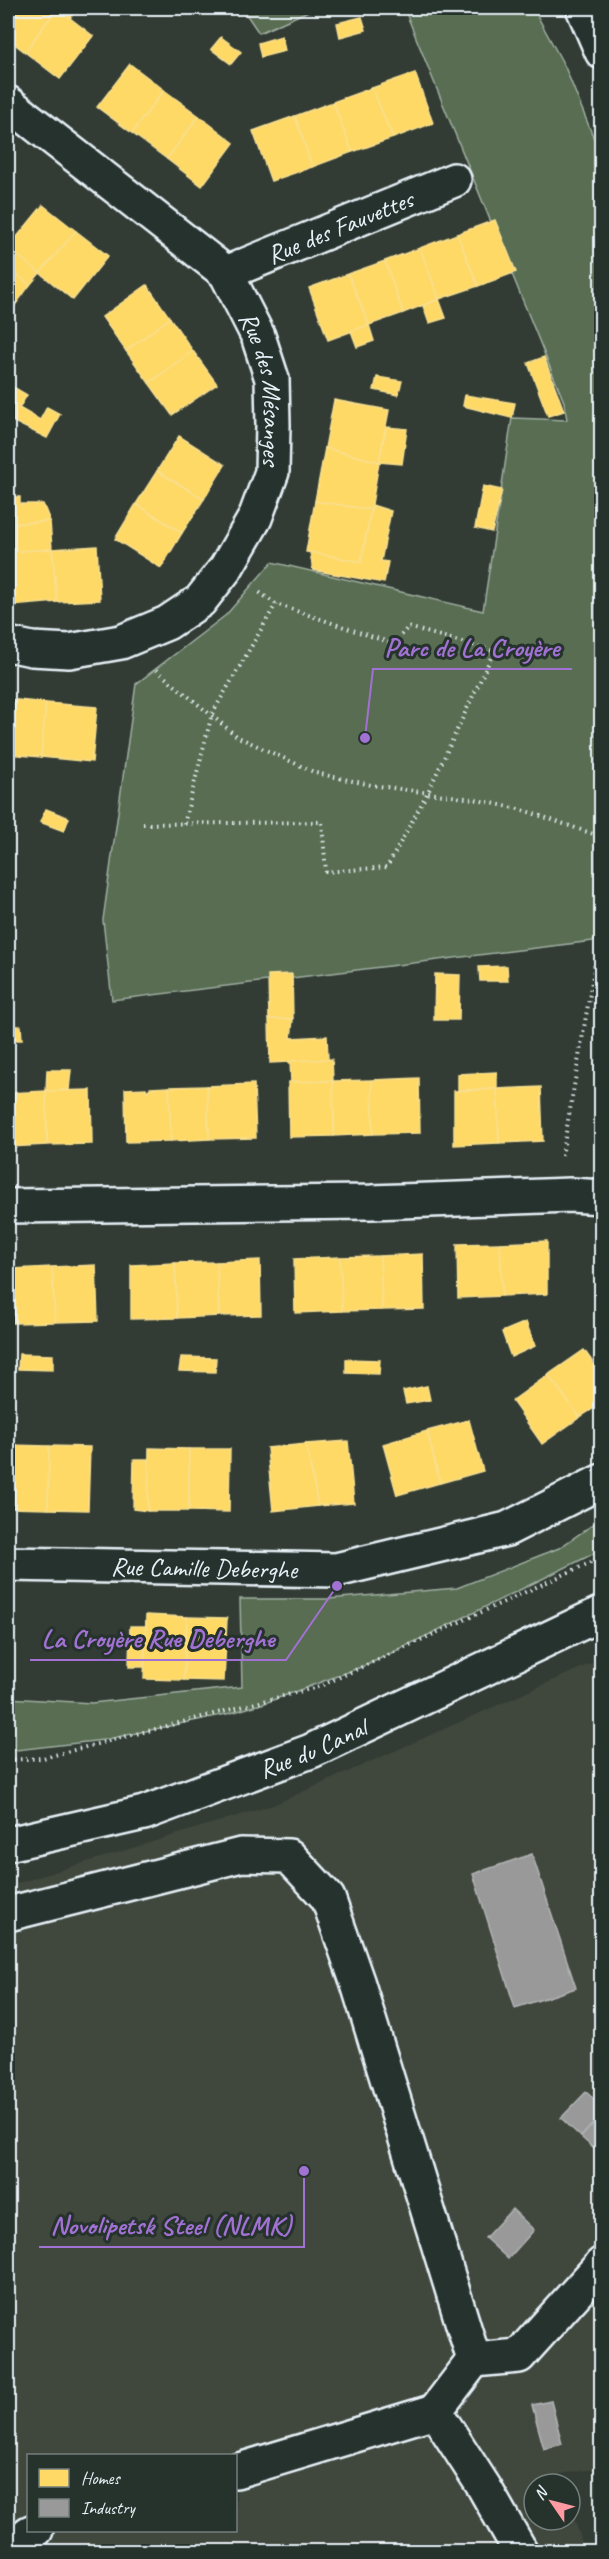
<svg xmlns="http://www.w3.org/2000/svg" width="609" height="2559" font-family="Caveat,sans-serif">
  <rect width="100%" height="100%" fill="#323c34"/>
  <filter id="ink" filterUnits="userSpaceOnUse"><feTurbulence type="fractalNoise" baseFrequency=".0167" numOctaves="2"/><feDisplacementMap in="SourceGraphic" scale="12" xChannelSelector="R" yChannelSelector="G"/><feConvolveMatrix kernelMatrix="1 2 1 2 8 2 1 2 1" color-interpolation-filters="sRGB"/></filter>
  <g filter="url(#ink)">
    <path fill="#41473c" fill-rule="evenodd" d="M601,1659V2468L560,2474L563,2484H534V2520H570V2506L585,2551H8V1886L273,1805ZM28,2456H236V2530H28Z"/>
    <g fill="#596d51" stroke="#a0afa4" stroke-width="1.5">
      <path d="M242,8H315L259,33Z"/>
      <path d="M404,8H533L565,67L601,156V940L112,1000L103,920L136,684L226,615L272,562L483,611L512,418L567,420L564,402Z"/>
      <path d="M601,1519V1550L369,1664L265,1703L231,1713L103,1740L8,1751V1698L92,1703L242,1687L240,1599H328L457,1588L559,1548Z"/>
    </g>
    <g fill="#ffd966" stroke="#f8e092" stroke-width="1.5">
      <path d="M8,8H57L25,52L8,39Z"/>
      <path d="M56,8H75L77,9L70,18Z"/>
      <path d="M57,8L93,36L60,79L25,52Z"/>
      <path d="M362,17L366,30L340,37L337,23Z"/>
      <path d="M282,36L285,51L261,57L258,43Z"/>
      <path d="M221,37L241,52L231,64L211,49Z"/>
      <path d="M130,64L164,90L132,133L97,107Z"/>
      <path d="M415,73L433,123L393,138L372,88Z"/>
      <path d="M372,88L393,138L352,152L333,102Z"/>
      <path d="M164,90L199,116L167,159L132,133Z"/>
      <path d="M333,102L352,152L312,167L295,116Z"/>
      <path d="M199,116L234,143L202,186L167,159Z"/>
      <path d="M295,116L312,167L271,181L253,131Z"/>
      <path d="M43,205L76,231L40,273L8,248Z"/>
      <path d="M495,220L516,272L478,286L457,234Z"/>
      <path d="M76,231L108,256L73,300L40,273Z"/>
      <path d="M457,234L478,286L439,299L420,248Z"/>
      <path d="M8,248L40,273L30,285L8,267Z"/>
      <path d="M420,248L439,299L403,313L385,261Z"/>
      <path d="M385,261L403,313L369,325L348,274Z"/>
      <path d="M8,267L30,285L10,312L8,310Z"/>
      <path d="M348,274L369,325L328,340L309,288Z"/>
      <path d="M147,285L170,318L126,351L102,317Z"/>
      <path d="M439,299L446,318L429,323L423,306Z"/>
      <path d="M170,318L193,351L149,383L126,351Z"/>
      <path d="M369,325L374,341L357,347L351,331Z"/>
      <path d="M193,351L217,384L172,415L149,383Z"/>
      <path d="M544,357L564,411L548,416L528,363Z"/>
      <path d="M377,377L402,381L398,395L374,390Z"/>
      <path d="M8,384L27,395L19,408L40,420L47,407L60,414L47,438L8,419Z"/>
      <path d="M465,395L515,403L512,418L463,406Z"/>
      <path d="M334,400L389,410L379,462L325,448Z"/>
      <path d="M386,427L407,429L402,464L379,462Z"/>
      <path d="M179,436L225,465L204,499L157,471Z"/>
      <path d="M325,448L379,462L371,510L315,501Z"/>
      <path d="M157,471L204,499L182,533L136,504Z"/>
      <path d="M483,486L502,490L492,532L475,528Z"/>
      <path d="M8,497H20V504H43L50,521L8,524Z"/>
      <path d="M315,501L371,510L361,562L306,552Z"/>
      <path d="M136,504L182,533L161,568L115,539Z"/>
      <path d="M372,505L391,511L381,561L388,562L384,583L313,570L310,552L361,562Z"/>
      <path d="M50,521L52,549L8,552V524Z"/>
      <path d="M97,546L100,600L57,602L52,549Z"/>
      <path d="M52,549L57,602L11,606L8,552Z"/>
      <path d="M8,699L46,703L41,757L8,754Z"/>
      <path d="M46,703L97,707L92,762L41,757Z"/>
      <path d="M46,809L69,818L64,831L40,822Z"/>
      <path d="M507,966L508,981H480L479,967Z"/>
      <path d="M292,974L293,1019H269L268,975Z"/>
      <path d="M435,974L460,975L459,1020H434Z"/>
      <path d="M269,1019H293L291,1038L327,1036L328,1060L270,1063Z"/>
      <path d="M8,1026H21L22,1040H8Z"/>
      <path d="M332,1059L333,1081L291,1082L290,1061Z"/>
      <path d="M47,1070H71L69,1090L46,1091Z"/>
      <path d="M497,1072V1089L458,1090V1074Z"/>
      <path d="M419,1078L420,1133L373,1134L372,1080Z"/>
      <path d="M372,1080L373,1134L334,1136L333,1081Z"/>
      <path d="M333,1081L334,1136L289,1137L288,1082Z"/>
      <path d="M254,1084L256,1138L209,1139L207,1086Z"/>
      <path d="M207,1086L209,1139L171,1141L169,1087Z"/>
      <path d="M169,1087L171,1141L126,1142L125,1089L146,1088L147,1091L150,1088Z"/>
      <path d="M541,1087L543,1141L499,1143L497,1089Z"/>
      <path d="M497,1089L499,1143L454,1145V1091Z"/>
      <path d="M91,1090L92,1144L47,1145L46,1091Z"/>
      <path d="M46,1091L47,1145L8,1147V1093Z"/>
      <path d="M547,1241V1294L502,1296L500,1243Z"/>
      <path d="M500,1243L502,1296L458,1298L457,1244Z"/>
      <path d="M423,1254L424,1309L382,1310L380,1256Z"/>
      <path d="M380,1256L382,1310L342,1311L340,1257Z"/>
      <path d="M340,1257L342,1311L295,1313L294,1259Z"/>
      <path d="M260,1260L261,1315L219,1316L217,1262Z"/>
      <path d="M217,1262L219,1316L177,1318L175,1263Z"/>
      <path d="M175,1263L177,1318L131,1319V1265Z"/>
      <path d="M96,1265L98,1321L55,1322L52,1267Z"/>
      <path d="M52,1267L55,1322L15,1323L12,1269Z"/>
      <path d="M8,1269H12L15,1323H8Z"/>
      <path d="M526,1322L535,1346L511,1357L502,1332Z"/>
      <path d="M584,1350L602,1375V1403L580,1417L548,1375Z"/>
      <path d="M19,1354L53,1355V1370L18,1369Z"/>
      <path d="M181,1357L216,1358L215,1372L179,1371Z"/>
      <path d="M346,1359L380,1360L379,1374L346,1373Z"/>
      <path d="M548,1375L580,1417L542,1444L512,1401Z"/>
      <path d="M427,1386L430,1400L406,1404L403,1391Z"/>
      <path d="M469,1420L483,1471L440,1483L427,1431Z"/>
      <path d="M427,1431L440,1483L397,1495L383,1444Z"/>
      <path d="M348,1441L354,1503L318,1506L306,1444Z"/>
      <path d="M306,1444L318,1506L273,1511L267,1448Z"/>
      <path d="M9,1445L49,1446L48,1509L8,1508Z"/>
      <path d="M49,1446L90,1447L88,1510L48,1509Z"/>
      <path d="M149,1448L189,1449V1511H148Z"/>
      <path d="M189,1449H230L229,1512L189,1511Z"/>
      <path d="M134,1459H149L148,1511L133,1509Z"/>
      <path d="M8,1613L15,1614L13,1676H8Z"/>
      <path d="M146,1615L187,1617L184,1680L144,1679Z"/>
      <path d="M187,1617L227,1618L224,1681L184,1680Z"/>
      <path d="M130,1626H146L144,1667H129Z"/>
    </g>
    <g fill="#999" stroke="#b1b3b6" stroke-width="1.5">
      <path d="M532,1854L576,1988L515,2008L473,1874Z"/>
      <path d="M586,2092L602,2106V2114L581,2137L561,2118Z"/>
      <path d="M602,2114V2156L581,2137Z"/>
      <path d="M512,2209L534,2230L508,2259L485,2238Z"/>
      <path d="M551,2401L562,2444L544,2449L532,2405Z"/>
    </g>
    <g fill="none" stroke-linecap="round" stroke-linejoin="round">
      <defs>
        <g id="minor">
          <path id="s1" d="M8,103L226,273L258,336L272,379L273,425L272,472L255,518L226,568L200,601L167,623L121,642L69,651L32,649L8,644"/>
          <path id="s2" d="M226,273L454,180"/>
          <path d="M8,1206L371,1202L571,1195L602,1197"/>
          <path id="s3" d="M8,1564L336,1570L507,1529L602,1481"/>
          <path id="s4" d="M8,1844L144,1813L311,1751L602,1613"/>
          <path d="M8,1914L241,1855L289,1856L328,1898L358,1984L474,2360L435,2411L484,2487L521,2552"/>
          <path d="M474,2360L519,2356L602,2264"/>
          <path d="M236,2471L435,2411"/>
          <path d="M8,2551L29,2533L36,2530"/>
        </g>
        <path id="highway" d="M583,8L602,52"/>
      </defs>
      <use href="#minor" stroke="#e8f1f8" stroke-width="38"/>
      <use href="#highway" stroke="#e8f1f8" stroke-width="38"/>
      <g stroke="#e8f1f8" stroke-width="4" stroke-dasharray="1.5 4.5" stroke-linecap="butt">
        <path d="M156,670L238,737L316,773L371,785L473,799L523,810L602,837"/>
        <path d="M143,824L322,822L326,872L387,867L428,792L494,651L408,627L394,644L276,604L256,590"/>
        <path d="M184,824L212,714L276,604"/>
        <path d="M562,1156L602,923"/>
        <path d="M8,1760L43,1758L318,1687L602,1557"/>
      </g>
      <use href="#minor" stroke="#26332d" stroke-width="33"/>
      <use href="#highway" stroke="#26332d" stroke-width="33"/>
    </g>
  </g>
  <g text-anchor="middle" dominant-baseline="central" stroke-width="6" stroke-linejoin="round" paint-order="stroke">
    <g font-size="26" fill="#e8f1f8" stroke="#26332d">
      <text stroke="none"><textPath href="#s2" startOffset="123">Rue des Fauvettes</textPath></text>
      <text stroke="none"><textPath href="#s1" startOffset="400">Rue des Mésanges</textPath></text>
      <text stroke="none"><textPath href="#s3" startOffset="196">Rue Camille Deberghe</textPath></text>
      <text stroke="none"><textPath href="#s4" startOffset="320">Rue du Canal</textPath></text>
    </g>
  </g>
  <path fill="none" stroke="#a171d3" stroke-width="2" d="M365 738L373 669H572M337 1586L286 1660H30M304 2171L304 2247H39"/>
  <g fill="#a171d3" stroke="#26332d" stroke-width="2">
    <circle cx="365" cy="738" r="6"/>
    <circle cx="337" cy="1586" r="6"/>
    <circle cx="304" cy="2171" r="6"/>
  </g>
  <g font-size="27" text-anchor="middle" font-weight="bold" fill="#a171d3" stroke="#26332d" stroke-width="6" stroke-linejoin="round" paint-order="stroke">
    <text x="472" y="656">Parc de La Croyère</text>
    <text x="158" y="1647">La Croyère Rue Deberghe</text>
    <text x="171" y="2234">Novolipetsk Steel (NLMK)</text>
  </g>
  <rect width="609" height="2559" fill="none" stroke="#26332d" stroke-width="30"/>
  <rect x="15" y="15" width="579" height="2529" fill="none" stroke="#e8f1f8" stroke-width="2" filter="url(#ink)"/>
  <rect x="27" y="2454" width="210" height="78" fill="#26332d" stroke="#747f7e" stroke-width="1.5"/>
  <rect x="39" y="2469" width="30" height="18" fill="#ffd966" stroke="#747f7e" stroke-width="1.5"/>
  <text x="81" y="2484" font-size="18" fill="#e8f1f8">Homes</text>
  <rect x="39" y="2499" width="30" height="18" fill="#999999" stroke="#747f7e" stroke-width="1.5"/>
  <text x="81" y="2514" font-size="18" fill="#e8f1f8">Industry</text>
  <g transform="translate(552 2502) rotate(305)"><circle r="28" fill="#26332d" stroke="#747f7e" stroke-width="1.5"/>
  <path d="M0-4.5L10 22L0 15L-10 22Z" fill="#ff9aa2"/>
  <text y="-9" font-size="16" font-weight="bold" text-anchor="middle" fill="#e8f1f8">N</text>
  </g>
</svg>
